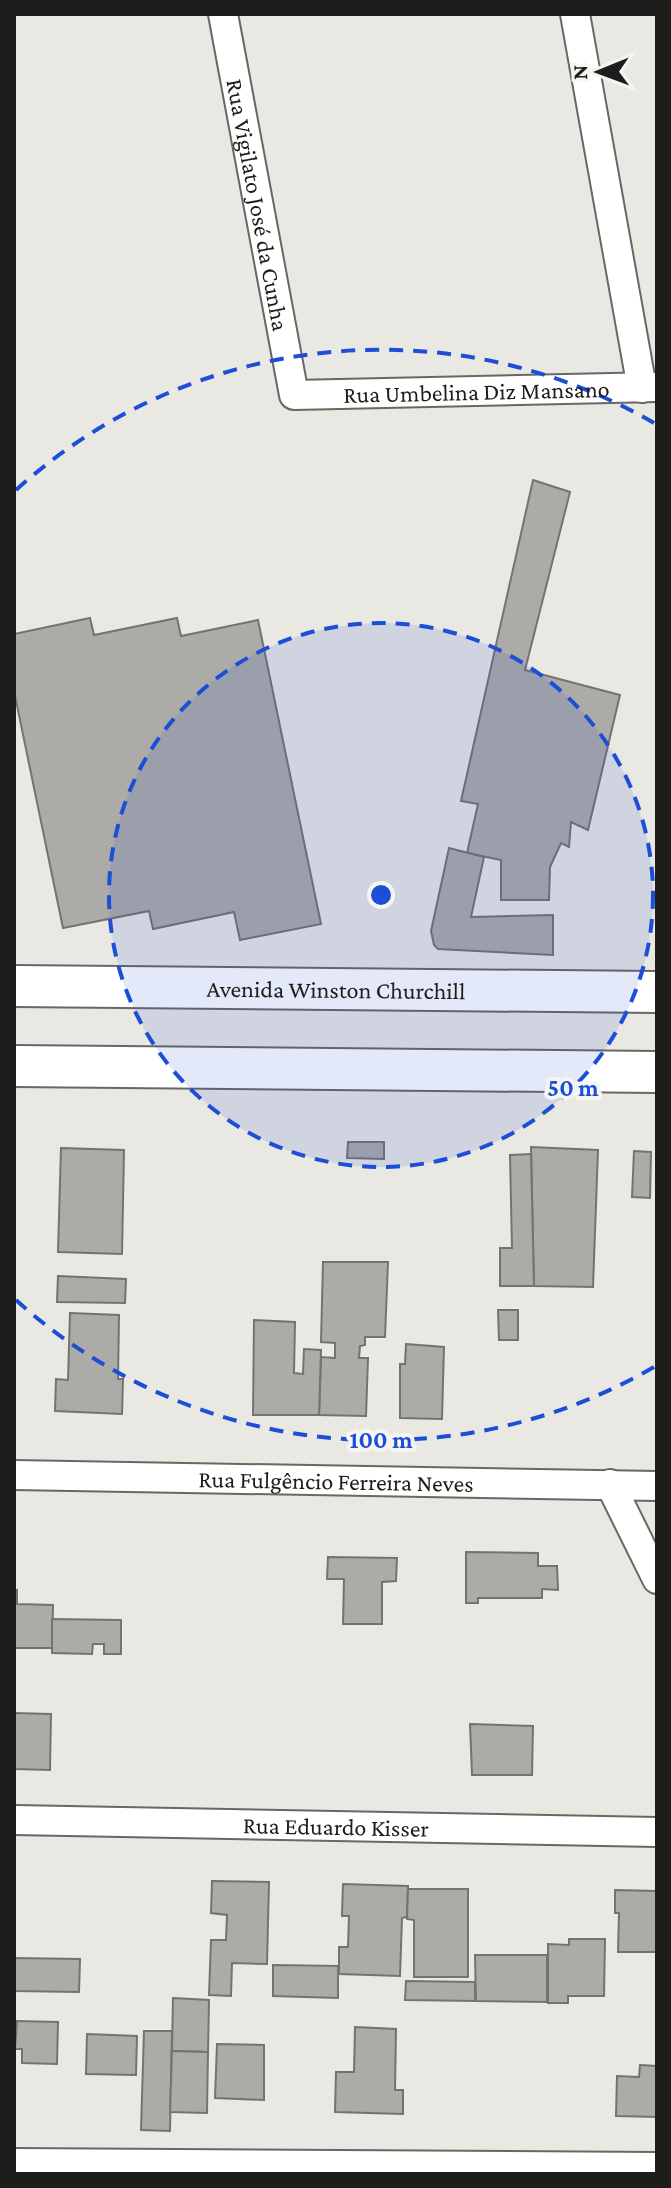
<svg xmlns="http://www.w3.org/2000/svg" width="671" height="2188" font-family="'Crimson Pro',serif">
  <rect width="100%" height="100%" fill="#e9e8e3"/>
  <g fill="#acaba7" stroke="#74736f" stroke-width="2">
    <path d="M533,480L570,492L525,670L620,695L588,830L571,822L569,847L561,843L550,867L549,900H501V860L467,853L478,804L461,801Z"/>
    <path d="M90,618L94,635L177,618L181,636L258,620L321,924L240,940L234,912L153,929L149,911L63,928L14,691V634Z"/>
    <path d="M449,848L484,857L471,917L553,915V955L438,949L434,945L431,931Z"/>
    <path d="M348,1142H384V1159L347,1158Z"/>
    <path d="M531,1147L598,1150L593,1287L534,1286Z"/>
    <path d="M61,1148L124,1150L122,1254L58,1252Z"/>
    <path d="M634,1151L651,1152L650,1198L632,1197Z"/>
    <path d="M531,1154L534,1286H500V1248H512L510,1155Z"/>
    <path d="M323,1262H388L385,1337H365V1345L360,1346L359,1358H368L366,1416L319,1415L321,1357L335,1358V1343L321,1342Z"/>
    <path d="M58,1276L126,1279L125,1303L57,1302Z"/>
    <path d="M498,1310H518V1340H499Z"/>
    <path d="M70,1313L119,1315L118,1379H123L122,1414L55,1411L56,1379L68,1380Z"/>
    <path d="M254,1320L295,1322L294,1373L303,1374L304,1349L321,1350L319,1415H253Z"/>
    <path d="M406,1344L444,1347L442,1419L400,1418V1364H405Z"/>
    <path d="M466,1552L538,1553V1566H557L558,1590L542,1589V1598H478V1603H466Z"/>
    <path d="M328,1557L397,1558L396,1581L382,1582V1624H343L344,1579H327Z"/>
    <path d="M14,1590H17V1604L53,1605L52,1648H14Z"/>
    <path d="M52,1619L121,1620V1654H104V1644H93L92,1654L52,1653Z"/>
    <path d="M14,1713L51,1714L50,1770L14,1769Z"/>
    <path d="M470,1724L533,1726L532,1775H472Z"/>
    <path d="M212,1881L269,1882L267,1964L232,1963L231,1996L209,1995L211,1940H226L227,1915L211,1913Z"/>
    <path d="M343,1884L408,1886L407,1917L402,1918L400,1976L339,1974V1947H348L349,1916H342Z"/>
    <path d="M408,1889H468V1977H414V1920L407,1919Z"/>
    <path d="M615,1890L657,1891V1952H618L619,1913H615Z"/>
    <path d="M569,1939H605L604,1996H568V2003H548V1944L569,1945Z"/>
    <path d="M475,1955H547V2002L476,2001Z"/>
    <path d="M14,1958L80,1959L79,1992L14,1991Z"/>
    <path d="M273,1965L338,1966V1998L273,1996Z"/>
    <path d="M406,1981L475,1982V2001L405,2000Z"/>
    <path d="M173,1998L209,2000L208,2052L172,2051Z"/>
    <path d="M17,2021L58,2022L57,2064L22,2063V2049H15Z"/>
    <path d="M355,2027L396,2029L395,2090H403V2114L335,2112L336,2072H354Z"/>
    <path d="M144,2031H172L170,2131L141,2130Z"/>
    <path d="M87,2034L137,2036L136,2075L86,2074Z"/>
    <path d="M217,2044L264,2045V2100L215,2098Z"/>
    <path d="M172,2051L208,2052L207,2113L170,2112Z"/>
    <path d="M640,2065L657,2066V2117L616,2116L617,2076L639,2077Z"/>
  </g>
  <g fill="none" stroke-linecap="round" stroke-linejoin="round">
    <defs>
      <g id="street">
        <path id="s1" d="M223,14L294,395L657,387"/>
        <path d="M575,14L642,388"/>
        <path id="s2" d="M14,1475L657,1486"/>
        <path d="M610,1484L657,1579"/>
        <path id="s3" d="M14,1820L657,1832"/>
        <path d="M14,2163L657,2167"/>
      </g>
      <g id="secondary">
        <path id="s4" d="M14,986L657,992"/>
        <path d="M14,1066L657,1072"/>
      </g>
    </defs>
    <use href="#street" stroke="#686763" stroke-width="32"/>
    <use href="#secondary" stroke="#686763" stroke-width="44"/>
    <use href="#street" stroke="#fff" stroke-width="28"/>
    <use href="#secondary" stroke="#fff" stroke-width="40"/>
  </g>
  <circle cx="381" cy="895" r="272" fill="#1d4ed8" fill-opacity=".12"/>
  <g fill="none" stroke="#1d4ed8" stroke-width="4" stroke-dasharray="14 10">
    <circle cx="381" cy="895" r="272"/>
    <path d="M654 1367A545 545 0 0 1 16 1300M16 490A545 545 0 0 1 654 423"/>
  </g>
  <g text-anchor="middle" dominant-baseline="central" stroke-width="8" stroke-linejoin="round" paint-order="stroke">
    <g font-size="24" fill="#1d1d1b" stroke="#f6f5f1">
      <text stroke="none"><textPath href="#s1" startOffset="194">Rua Vigilato José da Cunha</textPath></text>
      <text stroke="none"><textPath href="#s1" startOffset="570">Rua Umbelina Diz Mansano</textPath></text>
      <text stroke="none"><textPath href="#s4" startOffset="322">Avenida Winston Churchill</textPath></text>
      <text stroke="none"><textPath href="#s2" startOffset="322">Rua Fulgêncio Ferreira Neves</textPath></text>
      <text stroke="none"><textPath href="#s3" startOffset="322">Rua Eduardo Kisser</textPath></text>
    </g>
  </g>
  <circle cx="381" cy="895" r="12" fill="#1d4ed8" stroke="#f6f5f1" stroke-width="4"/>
  <g font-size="24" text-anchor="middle" font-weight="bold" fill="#1d4ed8" stroke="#f6f5f1" stroke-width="8" stroke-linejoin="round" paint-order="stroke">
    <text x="573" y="1096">50 m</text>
    <text x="381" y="1448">100 m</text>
  </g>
  <rect width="671" height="2188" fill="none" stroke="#1d1d1b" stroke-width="32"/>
  <g transform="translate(599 72) rotate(269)" stroke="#f6f5f1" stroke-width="6" paint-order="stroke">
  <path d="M0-6L14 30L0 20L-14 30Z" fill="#1d1d1b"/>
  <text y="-12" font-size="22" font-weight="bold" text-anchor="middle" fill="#1d1d1b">N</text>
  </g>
</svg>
